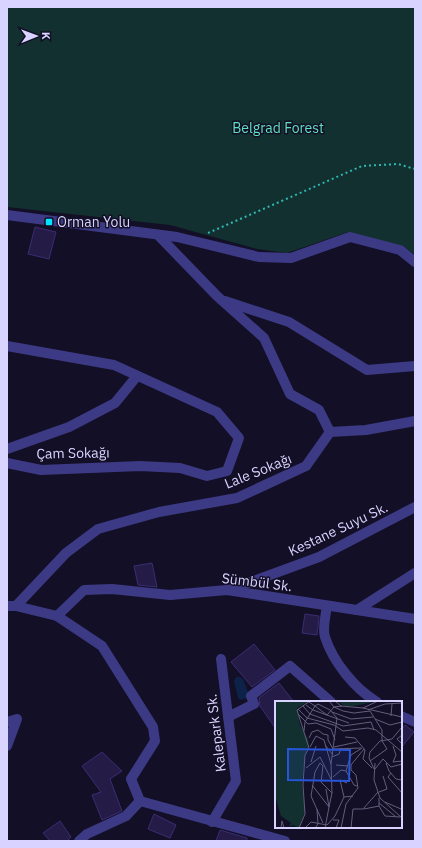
<svg xmlns="http://www.w3.org/2000/svg" width="422" height="848" font-family="'IBM Plex Sans',sans-serif">
  <rect width="100%" height="100%" fill="#130f26"/>
  <path fill="#12302f" d="M7,7H415V255L403,246L348,232L287,253L257,249L170,225L7,207Z"/>
  <path fill="#0c2248" d="M236,677H240L243,679L248,692L246,698L241,700L238,698L234,681Z"/>
  <g fill="#241b47" stroke="#3b2d73">
    <path d="M35,227L56,232L49,259L28,254Z"/>
    <path d="M152,563L157,587L138,585L134,566Z"/>
    <path d="M305,614L319,616L317,635L302,633Z"/>
    <path d="M254,644L275,670L252,687L231,662Z"/>
    <path d="M279,683L294,702H276V729L260,706L259,698Z"/>
    <path d="M405,725L414,732L401,748V730Z"/>
    <path d="M102,752L122,771L110,779L122,811L102,820L92,795L101,792L82,766Z"/>
    <path d="M154,814L176,825L170,838L148,829Z"/>
    <path d="M60,821L71,837L67,841H50L43,833Z"/>
    <path d="M220,830L247,838V841H216Z"/>
  </g>
  <g fill="none" stroke-linecap="round" stroke-linejoin="round">
    <path stroke="#2fb8b0" stroke-width="2" stroke-dasharray="2 3" stroke-linecap="butt" d="M208,233L362,166L398,164L415,169"/>
    <g stroke="#3d3a85" stroke-width="10">
      <path d="M7,215L177,237L259,257L291,258L350,237L400,250L415,262"/>
      <path d="M225,301L289,322L367,370L415,366"/>
      <path d="M7,346L114,365L217,412L239,438L227,471L207,476L180,468L140,466L41,470L7,463"/>
      <path d="M330,432L366,430L415,421"/>
      <path d="M7,449L69,427L115,403L137,376"/>
      <path d="M229,590L319,557L415,507"/>
      <path d="M7,606H16L57,616L102,646L153,727L155,741L131,779L140,801L285,841"/>
      <path d="M16,606L66,553L98,529L159,512L237,498L306,466L330,432L319,410L290,394L264,338L217,296L158,235"/>
      <path d="M327,606C326,614 322,628 325,637C333,662 355,689 377,702"/>
      <path d="M357,610L415,573"/>
      <path d="M57,616L84,590L112,589L170,595L227,590L415,619"/>
      <path d="M401,716L415,722"/>
      <path d="M228,717L254,704L251,696L290,666L331,702"/>
      <path d="M7,722L17,719L7,746"/>
      <path d="M212,822L236,781L221,659"/>
      <path d="M79,841L87,834L126,816L140,801"/>
    </g>
  </g>
  <rect fill="#00e5ff" stroke="#130f26" stroke-width="1.5" x="45" y="218" width="8" height="8" rx="2"/>
  <g text-anchor="middle" dominant-baseline="central" stroke-width="3" stroke-linejoin="round" paint-order="stroke">
    <g font-size="14" fill="#5fe0c0" stroke="#130f26">
      <text x="278" y="128">Belgrad Forest</text>
    </g>
    <g font-size="14" fill="#d9d4ff" stroke="#130f26" text-anchor="start">
      <text x="57" y="222">Orman Yolu</text>
    </g>
    <g font-size="14" fill="#d9d4ff" stroke="#130f26">
      <text transform="translate(73 453) rotate(-1)">Çam Sokağı</text>
      <text transform="translate(258 471) rotate(-22)">Lale Sokağı</text>
      <text transform="translate(338 529) rotate(-25)">Kestane Suyu Sk.</text>
      <text transform="translate(257 582) rotate(7)">Sümbül Sk.</text>
      <text transform="translate(216 733) rotate(-97)">Kalepark Sk.</text>
    </g>
  </g>
  <g transform="translate(275 701)">
    <rect width="127" height="127" fill="#130f26"/>
    <path d="M0,0H34L22,7L25,24L33,38L34,47L30,54L27,83L30,110L24,127L18,124L14,126L16,122L6,115L0,95ZM61,0H98V1L79,5H70Z" fill="#12302f"/>
    <path fill="none" stroke="#625e7d" stroke-width="1" d="M54,0L59,6L68,10L79,12L95,10M60,0L66,5L88,7L127,16M34,1L40,5L43,3L55,9L62,17L56,63L57,92L54,106M31,4L38,9L74,22M28,5L35,13L68,25L96,21L99,29M88,7L103,0M23,8L32,17L59,24L68,30L93,27L101,29L127,51M93,9L110,3L127,2M95,10L107,29V40M57,11L76,18L98,16M23,13L33,23L41,22L56,28L60,39M116,15L117,3M100,18L115,24L127,21M29,30L30,21L40,5L52,14L59,6L67,5M127,34L122,38L127,43M70,36L80,37L90,49L88,58L97,67M34,37L37,31L43,29L48,33L53,34V39L58,48L86,47M50,44L58,54M118,45L121,54L118,61L127,60M35,46L41,35L49,39L56,63M59,46L82,41M57,56L64,53L66,47M95,60L112,48L107,40M36,61L41,45M100,62L99,79L105,97L127,117M111,62L114,70L121,78L127,79M61,64L73,65M31,67L45,56L56,78M99,68L94,57L95,51L105,40L117,38L127,26M100,68L108,58L116,66L127,63M71,70L79,84L82,85M116,72L113,76L127,92M58,76L66,69L71,70L76,54L87,47M37,84L54,106M104,91L112,88L108,75M69,96L65,79L72,82M110,101L126,108M104,102L120,115M104,105L110,115L125,116M89,108L104,105V97M58,119H64L61,127M48,122L36,95L40,71L45,62L48,65L46,81L57,92M52,124L60,115L69,96L78,95M6,127L7,120L9,127M24,127L30,113L28,84L30,54L34,47L22,9L35,0M30,127L36,121L52,124M40,127L43,123L42,108M50,127L54,106L51,88M66,127L71,103L83,87L81,74L76,69V64L89,48M76,127L78,108H88L103,91"/>
    <path fill="#2655da" fill-opacity="0.15" stroke="#2655da" stroke-width="2" d="M13,48L75,49L74,80L13,79Z"/>
    <rect width="127" height="127" fill="none" stroke="#d9d4ff" stroke-width="2"/>
  </g>
  <rect width="422" height="848" fill="none" stroke="#d9d4ff" stroke-width="16"/>
  <g transform="translate(36 36) rotate(89)" stroke="#130f26" stroke-width="3" paint-order="stroke">
  <path d="M0-3L7 15L0 10L-7 15Z" fill="#d9d4ff"/>
  <text y="-6" font-size="11" font-weight="bold" text-anchor="middle" fill="#d9d4ff">K</text>
  </g>
</svg>
